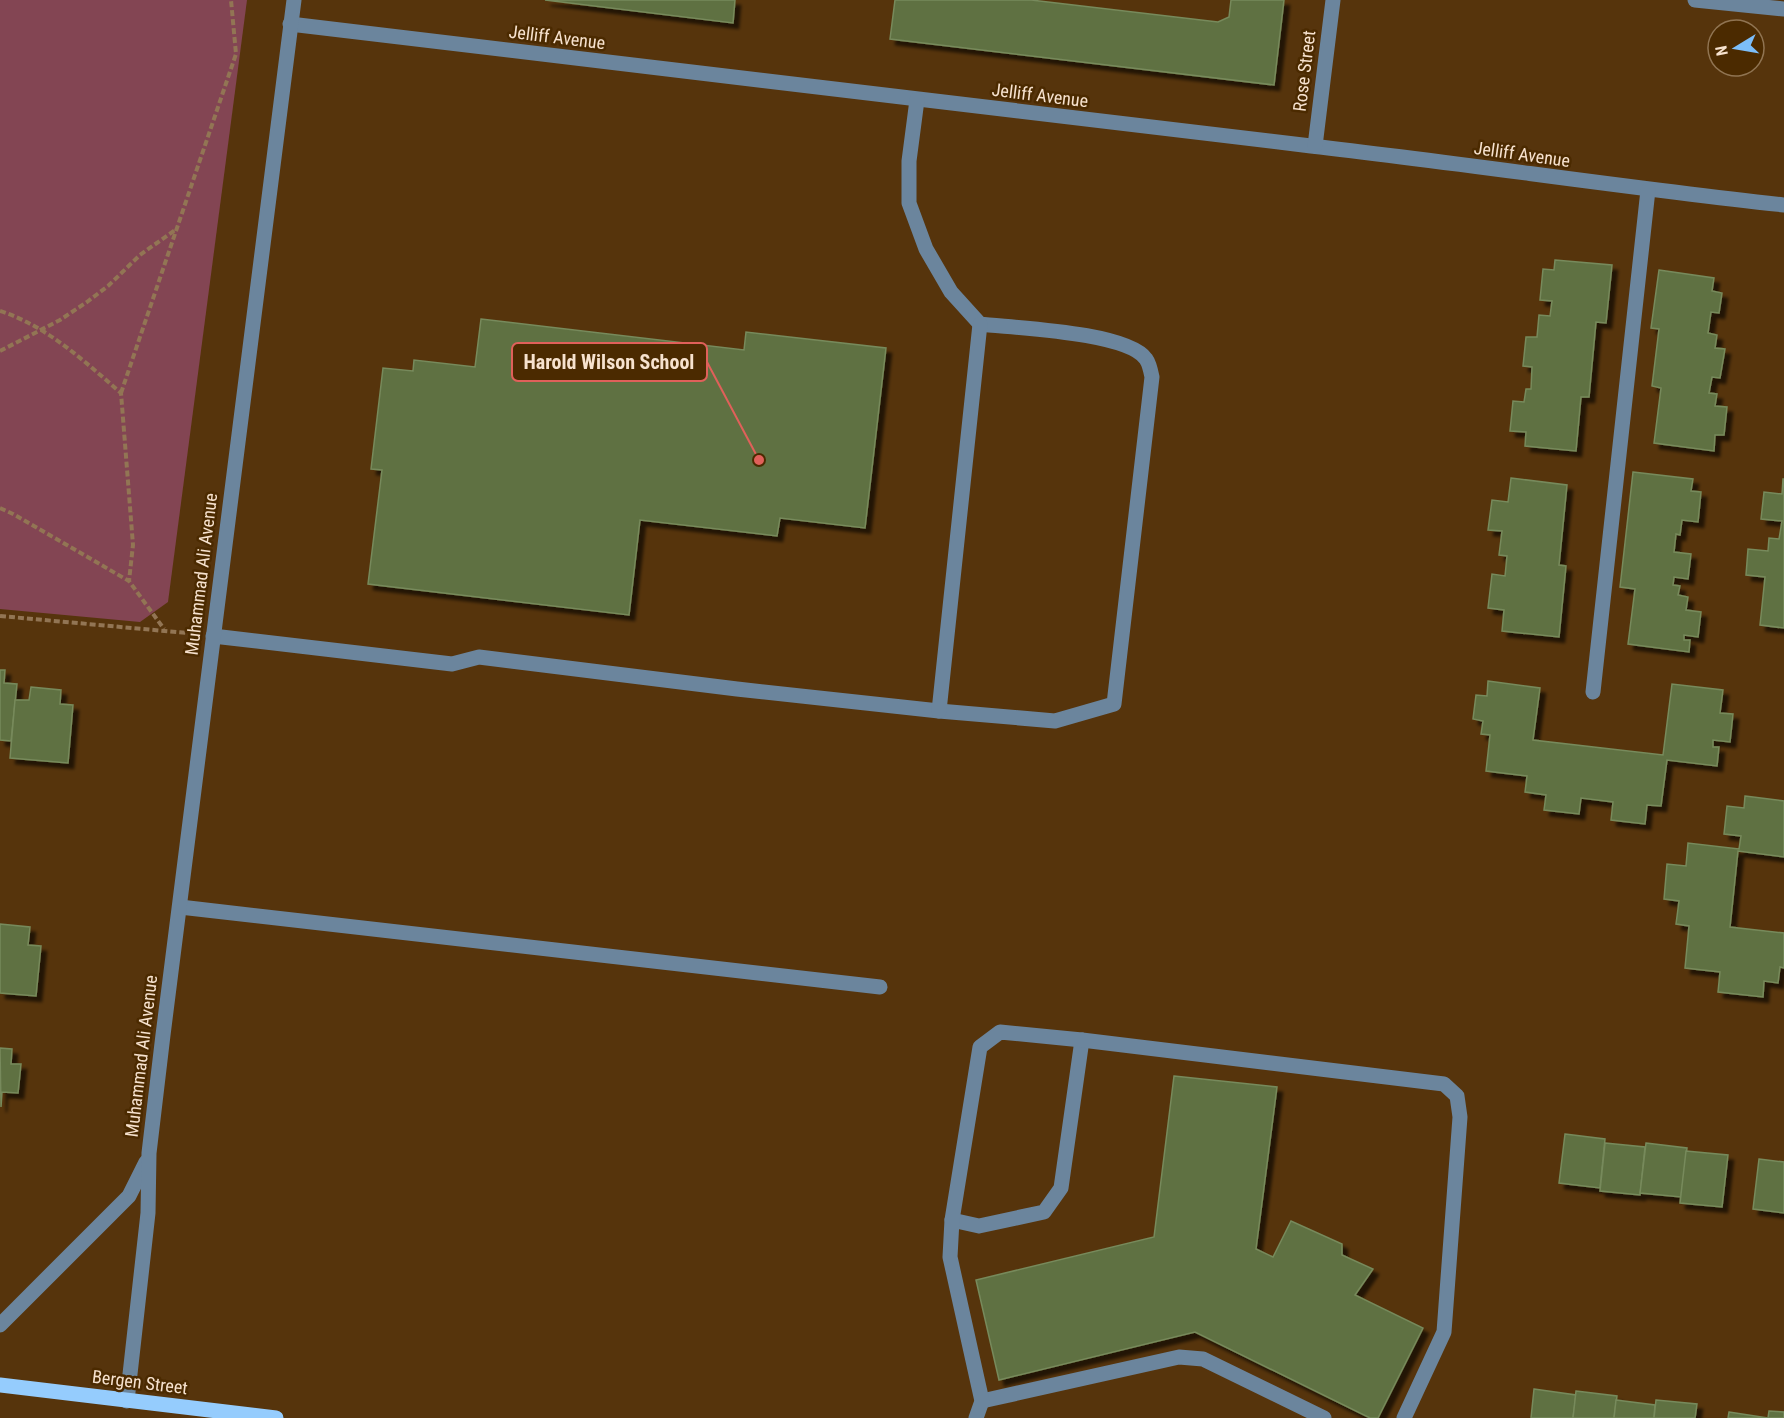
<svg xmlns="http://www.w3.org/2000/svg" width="1784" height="1418" font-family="'Roboto Condensed',sans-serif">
  <defs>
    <filter id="shadow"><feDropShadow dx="5.5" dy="5.5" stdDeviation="1.5" flood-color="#0009"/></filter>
  </defs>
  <rect width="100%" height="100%" fill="#56340c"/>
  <path fill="#834553" d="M0,0H247L168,602L140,622L0,609Z"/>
  <g fill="#5f7143" stroke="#778a5b" stroke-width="1.5" filter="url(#shadow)">
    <path d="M545,0H735L733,23Z"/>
    <path d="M895,0H1031L1218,22L1229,17L1231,0H1284L1274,85L890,39Z"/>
    <path d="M1555,260L1612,265L1606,323L1596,322L1589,397H1581L1576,451L1525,446L1526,432L1510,431L1513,401L1524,402L1526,389H1531L1532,367L1523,366L1526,337H1537L1539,315L1550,316L1552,301L1540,300L1543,269L1554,270Z"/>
    <path d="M1659,270L1714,278L1712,291L1722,293L1719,313L1711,312L1708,333L1717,335L1715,348L1725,349L1720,378L1712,377L1709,393L1717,394L1715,406L1727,407L1724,435H1715L1714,451L1654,443L1661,388L1652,386L1659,329L1651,328Z"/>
    <path d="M481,319L744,350L746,332L886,348L865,528L780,518L777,536L640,520L629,615L368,584L382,470L371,469L383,368L413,371L414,360L475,367Z"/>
    <path d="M1633,472L1693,479L1691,491L1701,492L1698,522L1682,520L1680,535L1676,534L1674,552L1691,554L1688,579L1674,577L1673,585L1680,586L1678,595L1688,597L1686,610L1701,612L1698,637L1684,635V640H1690L1689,652L1628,644L1635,589L1620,587Z"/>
    <path d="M1511,478L1567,485L1559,565L1566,566L1559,637L1502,631L1504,610L1488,608L1492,574L1505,576L1507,556L1499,555L1502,531L1488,530L1492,500L1508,502Z"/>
    <path d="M1783,479H1784V628L1760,625L1765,577L1746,575L1748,549L1768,551L1769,538L1779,539L1782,521L1761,519L1764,492L1782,494Z"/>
    <path d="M0,670H5L4,683L17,684L11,741L0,740Z"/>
    <path d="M1488,681L1540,688L1533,740L1663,755L1672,684L1723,690L1720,713L1733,714L1730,742L1713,740V747H1719L1717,766L1667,760L1661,806L1647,805L1645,824L1611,820L1613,802L1581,798L1579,814L1544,810L1546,795L1525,792L1527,776L1486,771L1490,735L1481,734L1483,721L1473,719L1476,695L1487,696Z"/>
    <path d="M31,687L61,690L60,704L73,705L68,763L10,758L15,700H29Z"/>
    <path d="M1745,796L1784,801V857L1738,851L1730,927L1784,933V968L1780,967L1778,983L1764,981L1763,997L1718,992L1720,972L1685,968L1689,926L1676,924L1679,901L1664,899L1667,864L1686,866L1688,843L1739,849L1741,836L1724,834L1727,806L1744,808Z"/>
    <path d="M0,924L30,927L28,945L41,946L36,996L0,993Z"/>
    <path d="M0,1048L12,1049L11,1064H21L18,1093L2,1092L1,1107Z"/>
    <path d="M1174,1076L1277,1087L1256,1249L1273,1257L1291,1221L1342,1244V1255L1373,1269L1355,1295L1423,1328L1378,1418H1370L1195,1332L999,1380L976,1280L1154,1237Z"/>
    <path d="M1565,1134L1605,1139L1600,1188L1559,1183Z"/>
    <path d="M1605,1143L1645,1147L1640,1195L1600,1191Z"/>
    <path d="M1646,1143L1687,1148L1681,1197L1640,1193Z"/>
    <path d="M1686,1151L1728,1155L1722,1207L1680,1203Z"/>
    <path d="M1759,1159L1784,1162V1213L1753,1209Z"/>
    <path d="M1534,1389L1576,1395L1573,1418H1531Z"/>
    <path d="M1576,1391L1617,1396L1614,1418H1573Z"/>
    <path d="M1616,1400L1655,1405L1654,1418H1614Z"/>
    <path d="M1656,1400L1697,1404L1695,1418H1654Z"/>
    <path d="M1769,1411L1784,1412V1418H1768Z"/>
    <path d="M1729,1412L1768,1418H1728Z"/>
  </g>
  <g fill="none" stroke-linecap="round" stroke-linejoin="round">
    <g stroke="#927554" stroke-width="4" stroke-dasharray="6 3" stroke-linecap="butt">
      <path d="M0,311C47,326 84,361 121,393L133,545L129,581"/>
      <path d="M0,351L60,320L87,302L108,286L140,255L175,230"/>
      <path d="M121,393L236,54L231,0"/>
      <path d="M0,508L13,514L129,581L164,629"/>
      <path d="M0,616L187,633"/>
    </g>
    <g stroke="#6b859d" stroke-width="15">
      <path d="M1695,0L1784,9"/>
      <path d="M290,24C631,65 971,105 1311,146C1469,164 1626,188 1784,205"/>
      <path d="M1315,146L1333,0"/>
      <path d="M213,636L452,664L479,657L737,689L939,711L1055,721L1114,704L1152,377C1151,372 1149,363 1146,359C1127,332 1014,328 980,324L951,292L926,249L909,203V161L917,100"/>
      <path d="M1593,692L1648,190"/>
      <path d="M939,711L980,324"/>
      <path d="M180,907L880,987"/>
      <path d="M952,1220L979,1226L1044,1212L1061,1188L1082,1040"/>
      <path d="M0,1325L129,1196L146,1162"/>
      <path d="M127,1401L148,1213L149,1153L163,1035L294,0"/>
      <path d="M982,1401L1179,1357L1203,1359L1324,1418"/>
      <path d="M976,1418L982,1401L950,1257L952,1220L980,1047L1000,1032L1082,1040L1444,1084L1457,1096L1460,1117L1444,1332L1404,1418"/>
    </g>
    <path stroke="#95ccfd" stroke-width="15" d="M0,1385L276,1418"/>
  </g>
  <g text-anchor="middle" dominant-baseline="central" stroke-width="5" stroke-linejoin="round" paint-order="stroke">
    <g font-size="18" fill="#f7e2ce" stroke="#4b2a00">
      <text transform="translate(557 37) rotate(7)">Jelliff Avenue</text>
      <text transform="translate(1304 71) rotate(-83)">Rose Street</text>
      <text transform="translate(1040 95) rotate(7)">Jelliff Avenue</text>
      <text transform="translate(1522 154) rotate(8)">Jelliff Avenue</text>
      <text transform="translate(201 574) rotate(-83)">Muhammad Ali Avenue</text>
      <text transform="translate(141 1056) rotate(-83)">Muhammad Ali Avenue</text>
      <text transform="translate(140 1382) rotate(7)">Bergen Street</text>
    </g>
  </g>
  <path fill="none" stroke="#e0605a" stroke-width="2" d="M759 460L707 362"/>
  <circle fill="#e0605a" stroke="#4b2a00" stroke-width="2" cx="759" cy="460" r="6"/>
  <rect fill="#4b2a00" stroke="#e0605a" stroke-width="2" x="512" y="343" width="195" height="38" rx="6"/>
  <g font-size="20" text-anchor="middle" font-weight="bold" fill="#f7e2ce">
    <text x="609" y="369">Harold Wilson School</text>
  </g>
  <g transform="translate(1736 48) rotate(259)"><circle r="28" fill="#4b2a00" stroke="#907452" stroke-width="1.5"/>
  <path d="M0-4.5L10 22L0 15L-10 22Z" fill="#7cbef9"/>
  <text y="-9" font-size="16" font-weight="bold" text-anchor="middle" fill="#f7e2ce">N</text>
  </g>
</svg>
